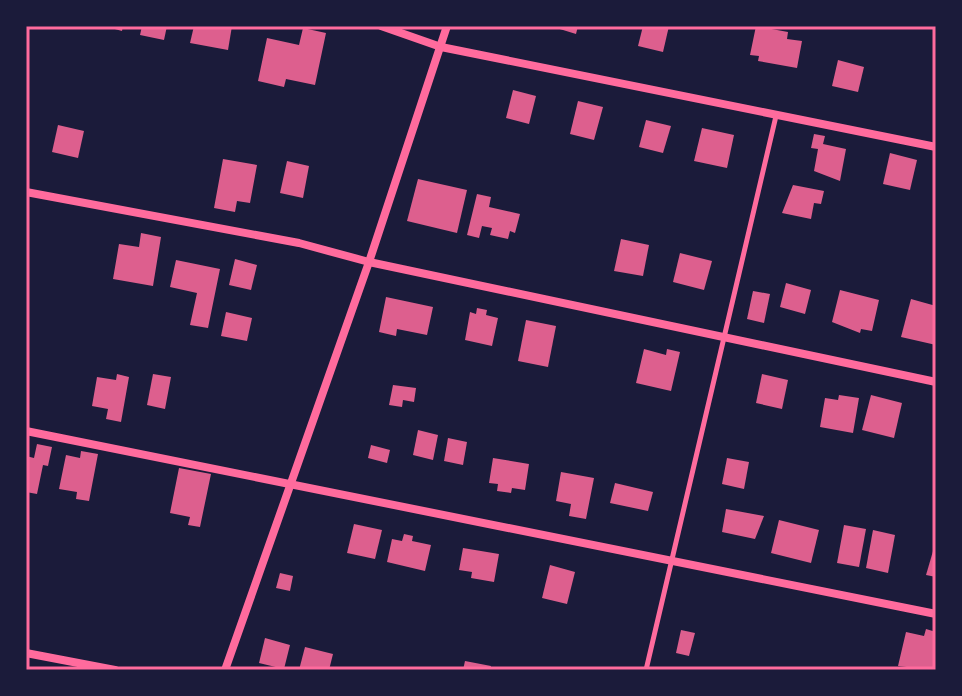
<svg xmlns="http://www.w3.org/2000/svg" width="962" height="696" font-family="Merriweather,serif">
  <rect width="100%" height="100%" fill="#1b1b3a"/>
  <g fill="#dd5f8e">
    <path d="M104,26H123L122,31Z"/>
    <path d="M142,26H167L164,40L140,35Z"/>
    <path d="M194,26H232L228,50L190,43Z"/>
    <path d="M550,26H578L576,34Z"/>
    <path d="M643,26H669L663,52L638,46Z"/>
    <path d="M756,26L788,32L787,39L802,41L797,68L758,61L759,56L750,55Z"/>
    <path d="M303,28L326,33L315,85L286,79L284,87L258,81L267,38L299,45Z"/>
    <path d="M838,60L864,67L858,92L832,86Z"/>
    <path d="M513,90L536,96L529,124L506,118Z"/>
    <path d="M578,101L603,107L594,140L570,134Z"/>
    <path d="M646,120L671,126L663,153L639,147Z"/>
    <path d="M58,125L84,131L78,158L52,152Z"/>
    <path d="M702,128L734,135L727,168L694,161Z"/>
    <path d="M814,134L825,136L823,144L846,149L840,181L814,171L818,149L811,148Z"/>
    <path d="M890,153L917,160L910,190L883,184Z"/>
    <path d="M223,159L257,165L250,203L237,201L235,212L214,208Z"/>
    <path d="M287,161L309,166L303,198L280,193Z"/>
    <path d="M418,179L467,190L457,233L407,221Z"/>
    <path d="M793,185L824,191L821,204L814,203L811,219L782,213Z"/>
    <path d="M477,194L491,197L489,207L520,214L515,233L510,231L508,239L490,235L492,228L482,226L479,238L467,235Z"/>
    <path d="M141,233L161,237L153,286L113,279L119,244L139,247Z"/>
    <path d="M621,239L649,245L643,276L614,271Z"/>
    <path d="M680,253L712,261L704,290L673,282Z"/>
    <path d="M235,259L257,265L251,290L229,285Z"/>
    <path d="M176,260L220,269L208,328L190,325L197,293L170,287Z"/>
    <path d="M786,283L811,290L805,314L780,307Z"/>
    <path d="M840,290L879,300L872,331L861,329L860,333L832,322Z"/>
    <path d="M753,291L770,294L764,323L747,319Z"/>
    <path d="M386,297L433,307L427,335L397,329L396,336L379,332Z"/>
    <path d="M911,299L936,306V345L901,337Z"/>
    <path d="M477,308L487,310L486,315L498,318L492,346L465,340L470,312L476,314Z"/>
    <path d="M226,312L252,318L247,341L221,336Z"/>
    <path d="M526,320L556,326L548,367L518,361Z"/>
    <path d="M644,349L666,355L667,349L680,352L671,391L636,383Z"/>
    <path d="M117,374L129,377L121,422L106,419L108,409L92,406L97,377L116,380Z"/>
    <path d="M153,374L171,377L165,409L147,405Z"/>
    <path d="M762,374L788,380L782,409L756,403Z"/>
    <path d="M393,385L416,388L414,402L403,400L402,407L389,405Z"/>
    <path d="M839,395L859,398L853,433L820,427L825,398L838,400Z"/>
    <path d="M871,395L902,403L894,438L862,430Z"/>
    <path d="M418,430L438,435L433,460L413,455Z"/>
    <path d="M448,438L467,442L463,465L444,461Z"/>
    <path d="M37,444L52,447L48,466L43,465L37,494L26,492V456L34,458Z"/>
    <path d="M371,445L390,450L387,463L368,458Z"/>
    <path d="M81,451L98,454L89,501L76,499L77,492L59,489L66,455L80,458Z"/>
    <path d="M493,458L529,464L525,490L512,488L511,493L497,491L498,484L489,483Z"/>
    <path d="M727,458L749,462L744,489L722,484Z"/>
    <path d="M179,468L211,474L200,527L188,525L190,517L170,513Z"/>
    <path d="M561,472L594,478L586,519L569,516L571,504L556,501Z"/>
    <path d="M615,483L653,492L648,511L610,503Z"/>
    <path d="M726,509L764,516L755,539L722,532Z"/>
    <path d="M779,520L819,530L811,563L771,553Z"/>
    <path d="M354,524L382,530L375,559L347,553Z"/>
    <path d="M844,525L866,529L859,567L837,563Z"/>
    <path d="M873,530L895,535L888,573L866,568Z"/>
    <path d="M404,534L413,536L412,541L431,545L425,571L387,562L392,539L402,541Z"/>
    <path d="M936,541V577L926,575Z"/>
    <path d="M463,548L499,554L494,582L471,578L472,572L459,570Z"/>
    <path d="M550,565L575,572L567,604L542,598Z"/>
    <path d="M280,573L293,576L290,591L276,588Z"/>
    <path d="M926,629L936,632L933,670L898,666L906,632L924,636Z"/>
    <path d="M681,630L695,633L689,656L676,653Z"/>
    <path d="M265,638L290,645L284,669L259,663Z"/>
    <path d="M305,647L333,654L329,670H299Z"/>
    <path d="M465,661L491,666L490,670H463Z"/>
  </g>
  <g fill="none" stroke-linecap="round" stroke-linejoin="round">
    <path stroke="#ff6b9d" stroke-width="5" d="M646,670L776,116"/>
    <g stroke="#ff6b9d" stroke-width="8">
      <path d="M381,26L441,47L936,147"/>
      <path d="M26,192L299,243L369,262L936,382"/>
      <path d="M26,431L936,614"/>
      <path d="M26,653L115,670"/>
      <path d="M225,670L369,262L447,26"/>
    </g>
  </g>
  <rect width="962" height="696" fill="none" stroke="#1b1b3a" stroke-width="56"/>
  <rect x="28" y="28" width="906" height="640" fill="none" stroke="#ff6b9d" stroke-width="3"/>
</svg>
